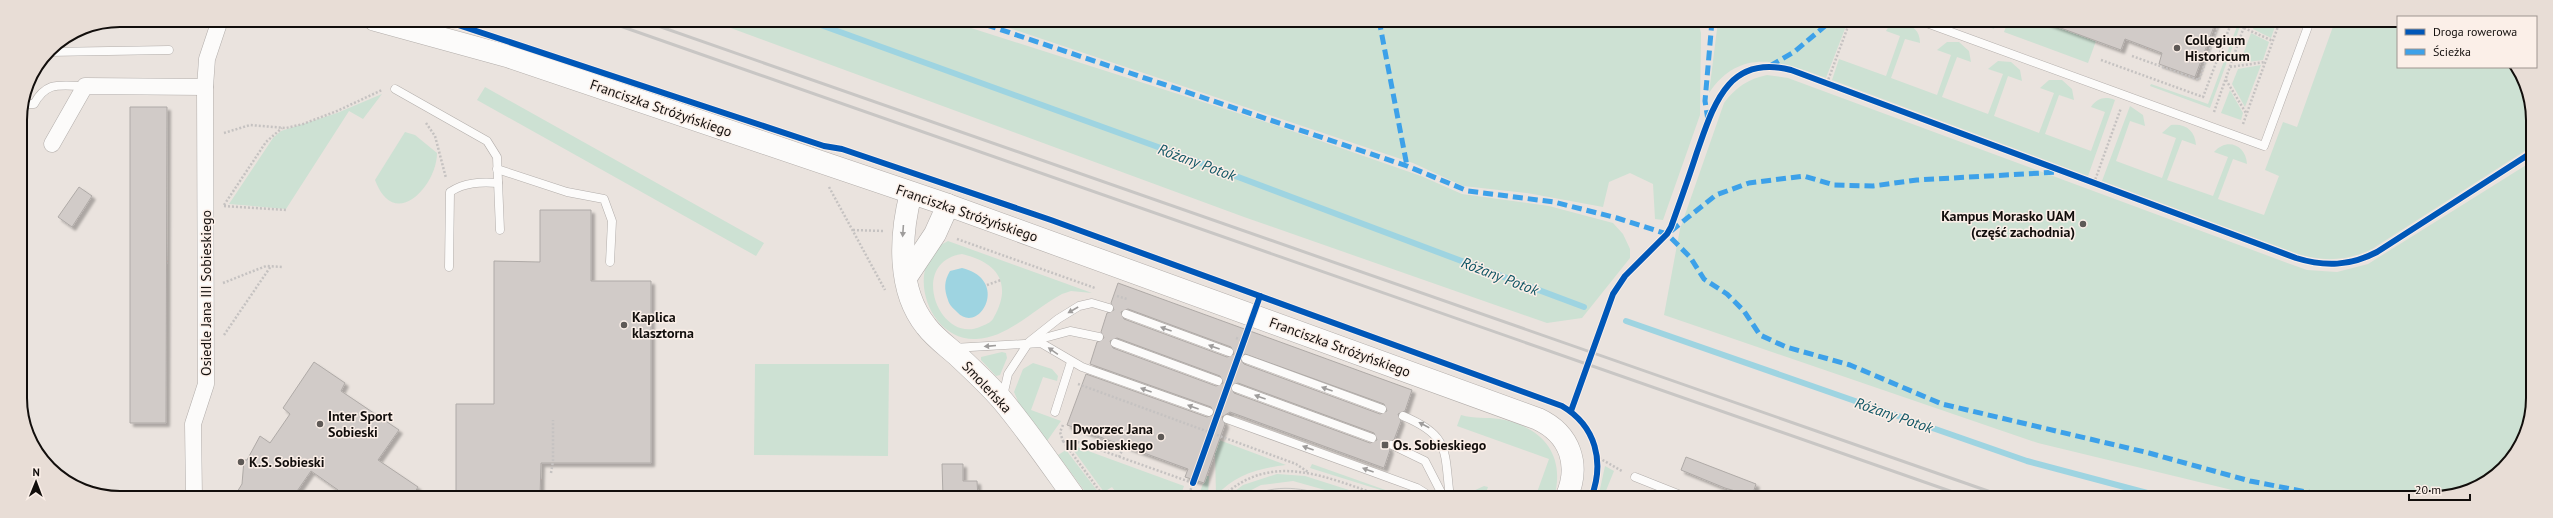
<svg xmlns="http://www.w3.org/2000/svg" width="2553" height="518" font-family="'PT Sans',sans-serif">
  <defs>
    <filter id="shadow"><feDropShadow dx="3.5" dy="3.5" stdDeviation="1" flood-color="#0004"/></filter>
  </defs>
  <rect width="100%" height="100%" fill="#eae3de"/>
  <g fill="#cde1d3" fill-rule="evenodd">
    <path d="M709,20H946L1272,124L1421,176L1462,194L1549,206L1613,223L1623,234L1630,249V258L1582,318L1547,323L1244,217Z"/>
    <path d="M985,20L1698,21L1701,33L1700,115L1663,220L1655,219L1653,184L1630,173L1609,182L1603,207L1527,193L1463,186L1413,163Z"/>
    <path d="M1718,21H1848L1826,78C1782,62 1741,46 1709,93Z"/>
    <path d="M1972,21H1997L1994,29Z"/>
    <path d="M2008,21H2019L2034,26L2036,21H2042L2096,41L2088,63L2004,32Z"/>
    <path d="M2239,21H2242L2210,108L2150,86L2151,84L2208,104Z"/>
    <path d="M2255,21H2277L2271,38L2253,29Z"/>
    <path d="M2335,21H2398V67H2513L2531,100V147L2372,249C2347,261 2324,262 2298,254L2102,181L2130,106L2143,115L2145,126L2130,121L2116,161L2162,178L2176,138L2162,133L2171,125C2186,123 2195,131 2196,145L2182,140L2167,180L2213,196L2228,157L2214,152C2227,137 2246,145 2247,164L2233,159L2218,199L2264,215L2279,176L2265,170L2283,122L2297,127Z"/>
    <path d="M1901,22C1913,25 1920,31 1920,43L1905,39L1891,78L1937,95L1951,55L1937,50L1947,42H1959L1969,51L1971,62L1957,57L1942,97L1988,114L2003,74L1988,69L1998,61L2011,62L2020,70L2022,81L2008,76L1994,116L2039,133L2054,93L2040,88L2049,80H2062L2072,89L2074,100L2059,95L2045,134L2091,151L2105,112L2091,107C2097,98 2105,96 2115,100L2088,176L1832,80L1839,59L1886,76L1900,36L1886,31L1889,26Z"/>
    <path d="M2251,33L2269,42L2263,60L2240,63Z"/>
    <path d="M2261,65L2245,107L2232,84L2238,69Z"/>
    <path d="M1767,75L1788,78L2293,265L2307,270L2337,272L2368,264L2531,162L2532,411L2523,443L2499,473L2472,490L2439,498H2265L2038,443L1664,315L1680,229L1724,103C1736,87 1748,79 1767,75Z"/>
    <path d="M485,87L764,243L756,256L477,100Z"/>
    <path d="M2230,90L2243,113L2241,120L2221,113Z"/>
    <path d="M382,94L363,119L349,111L286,209L229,204L273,138L281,131L337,113Z"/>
    <path d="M405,132L415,135L437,153C437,186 394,232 375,180Z"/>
    <path d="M948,241L1092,293L1071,291L1062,294C1035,308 1008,338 976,339C927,341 902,263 948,241ZM962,254C997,262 1013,283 994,317C992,322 987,324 982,326C940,347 907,262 962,254Z"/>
    <path d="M1002,352L1006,353L1007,358L1000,375L996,376L981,360V357Z"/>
    <path d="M1033,363L1052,369L1058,376L1057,381L1043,377L1031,410L1061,421L1047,441L1020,406L1014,392L1023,369Z"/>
    <path d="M755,364H889L888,456L754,455Z"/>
    <path d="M1461,415C1474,419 1487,417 1500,419C1543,427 1566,455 1554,498H1535L1549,459L1457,426Z"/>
    <path d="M1219,440L1286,465C1259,468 1234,475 1216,496L1215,451Z"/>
    <path d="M1069,444L1184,486L1180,497H1116L1118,495L1112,487L1104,492Z"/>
    <path d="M1066,450L1102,497H1089L1058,455Z"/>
    <path d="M1312,464L1391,492L1403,497L1310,468Z"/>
    <path d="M1605,466L1614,471L1603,498H1598Z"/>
    <path d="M1277,474L1305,476L1371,497H1350L1293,481L1261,485L1238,497H1227L1243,485Z"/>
    <path d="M1206,476H1209L1208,497H1198Z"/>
    <path d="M1484,486L1488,487L1484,498H1467L1471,492Z"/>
    <path d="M87,489L113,491L120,497H107L87,491Z"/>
  </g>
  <path fill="#9ed4e1" d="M962,268C1011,280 979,336 957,312C954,309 949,305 948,300C944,289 944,281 950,271Z"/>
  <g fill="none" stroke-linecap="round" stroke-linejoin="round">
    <g stroke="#9ed4e1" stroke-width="6">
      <path d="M807,20L1169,151L1584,307"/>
      <path d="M1626,321L2027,461L2166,498"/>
    </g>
  </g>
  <g fill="#d1cbc8" stroke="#afaaa7" fill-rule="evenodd" filter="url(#shadow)">
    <path d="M2048,21H2216L2195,77L2159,64L2162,53L2125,39L2121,50L2047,23Z"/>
    <path d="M130,107H167L166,423H130Z"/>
    <path d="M79,187L92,196L72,227L58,217Z"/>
    <path d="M540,210H591V281H651V463H541L540,497H456V404H494V261L540,262Z"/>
    <path d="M1118,283L1412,390L1405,411L1398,414L1401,421L1394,440L1387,443L1390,450L1384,468L1230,412L1222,417L1225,424L1204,483L1185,477L1188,469L1067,425L1086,374L1207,417L1214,414L1211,407L1090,364L1097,342L1104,338L1101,332L1107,313L1114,310L1111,303ZM1128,309L1231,347L1234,354L1227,357L1124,319L1121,312ZM1117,338L1220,376L1223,383L1216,386L1113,348L1110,341ZM1245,354L1384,404L1387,411L1380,414L1244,364L1241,360ZM1238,383L1374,433L1377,440L1370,443L1234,393L1231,386Z"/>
    <path d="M314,362L345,383L341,391L399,430L378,460L418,487L412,497H333L338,490L311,471L293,497H234L242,484L244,460H247L260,436L270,443L290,414L283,408Z"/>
    <path d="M1686,457L1756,484L1752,496L1725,488L1681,470Z"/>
    <path d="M942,464H963V481H977L978,497H943Z"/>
  </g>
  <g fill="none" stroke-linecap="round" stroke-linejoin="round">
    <defs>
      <g id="lane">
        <path d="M1921,21L2264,146L2310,21"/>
        <path d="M48,52L169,50"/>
        <path d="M395,89L487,141L497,157L500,230"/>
        <path d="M23,104H34C47,80 61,86 85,86"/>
        <path d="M497,169L567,192L604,199L612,221L610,262"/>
        <path d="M449,267L450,192C465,182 481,182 498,183"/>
        <path d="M1126,314L1229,352"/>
        <path d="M1033,341L1070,331L1099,337"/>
        <path d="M1115,343L1218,381"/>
        <path d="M953,348L1041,343L1082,367L1209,412"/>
        <path d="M1246,359L1382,409"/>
        <path d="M1236,388L1372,438"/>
        <path d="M1003,396L1008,374L1029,342L1058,319L1079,306L1092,303L1109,308"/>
        <path d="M1055,412L1071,362"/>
        <path d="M1403,416C1451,436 1444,451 1450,498"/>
        <path d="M1227,419L1417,488L1433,498"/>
        <path d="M1392,445L1425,461L1444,498"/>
        <path d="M1635,477L1688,498"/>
      </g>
      <g id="street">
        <path d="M52,144L85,86L205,87"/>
        <path d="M194,497L193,424L206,384L205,87L207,59L220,20"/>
      </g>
      <g id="secondary">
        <path d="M375,20L510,57L948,205L1538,419C1570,434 1581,465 1566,498"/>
        <path d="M911,193C900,235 897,290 926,326C935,338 948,347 959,357C974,371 989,385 1002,400C1028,431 1051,465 1074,497"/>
        <path d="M907,276L935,234L948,205"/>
      </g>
    </defs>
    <use href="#lane" stroke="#b2adaa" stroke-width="9"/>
    <use href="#street" stroke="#b2adaa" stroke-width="17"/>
    <use href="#secondary" stroke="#b2adaa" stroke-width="23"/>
    <g stroke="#c5c2c1" stroke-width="2.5" stroke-dasharray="2 2" stroke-linecap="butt">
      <path d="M2244,28L2273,41"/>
      <path d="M2132,56L2199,80L2220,21"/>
      <path d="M2101,60L2203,97L2232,21"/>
      <path d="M2230,67L2265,62"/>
      <path d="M2226,80L2246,113"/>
      <path d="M1827,83L1850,21"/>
      <path d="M2214,112L2246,21"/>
      <path d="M426,123L435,136L446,178"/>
      <path d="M2243,124L2280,21"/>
      <path d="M224,133L250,125L286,128L303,124L337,111L382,90"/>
      <path d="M2094,183L2121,108"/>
      <path d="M829,187L885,290"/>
      <path d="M224,205L266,142L282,128"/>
      <path d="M224,206L286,210"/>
      <path d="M853,230L884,231"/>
      <path d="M957,239L1095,288"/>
      <path d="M223,283L266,266L282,267"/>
      <path d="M987,285L1001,280"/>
      <path d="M1117,296L1127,299"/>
      <path d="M224,335L271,266"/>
      <path d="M1236,338L1244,341"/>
      <path d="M1078,384L1296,464L1308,472"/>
      <path d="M1063,425L1060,432L1063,441L1072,440L1193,483L1188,497"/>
      <path d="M1063,441L1104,497"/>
      <path d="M1119,457L1124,446"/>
      <path d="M1599,458L1622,471"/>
      <path d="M551,473L553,461V420"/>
      <path d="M707,497H770"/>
      <path d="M1222,497C1273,449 1329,479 1385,497"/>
      <path d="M1610,498V496"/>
    </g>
    <use href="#lane" stroke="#fcfbfa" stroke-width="8"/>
    <use href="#street" stroke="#fcfbfa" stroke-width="16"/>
    <use href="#secondary" stroke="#fcfbfa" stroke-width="22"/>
    <g stroke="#c8c6c4" stroke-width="1">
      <path d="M1249,497C1277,483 1303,488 1332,497"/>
      <path d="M1274,497L1297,492"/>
    </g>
    <g stroke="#c8c6c4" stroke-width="3">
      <path d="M603,20L1970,498"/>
      <path d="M641,20L2008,498"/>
    </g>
    <g stroke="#3da1e9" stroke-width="5" stroke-dasharray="10 5" stroke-linecap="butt">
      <path d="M972,20L1407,166L1468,191L1554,202L1617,218L1667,234L1690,257L1704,279L1727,294L1744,311L1760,335L1786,347L1850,365L1942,404L2149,453L2250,481L2338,498"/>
      <path d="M1379,20L1407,166"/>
      <path d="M1770,66L1794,52L1831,21"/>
      <path d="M1708,120L1705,101L1712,21"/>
      <path d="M1671,231L1716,195L1749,183L1804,176L1834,185L1873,186L1917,180L2059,172"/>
    </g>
    <defs>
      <g id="cycleway">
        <path d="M443,20L824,146L842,149L1051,220L1562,406C1596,426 1605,462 1591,498"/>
        <path d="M1571,411L1613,294L1625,276L1667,234L1671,227C1680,202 1689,177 1697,152C1714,104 1728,54 1791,70L2296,258C2325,267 2350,266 2377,252L2531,153"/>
        <path d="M1193,483L1260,296"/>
      </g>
    </defs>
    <use href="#cycleway" stroke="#fbefe8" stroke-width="8"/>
    <use href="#cycleway" stroke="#0057b8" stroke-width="6"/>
  </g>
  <defs><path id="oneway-solid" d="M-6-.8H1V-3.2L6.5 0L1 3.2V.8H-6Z"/></defs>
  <g fill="#9e9c9b">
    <use href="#oneway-solid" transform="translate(903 231) rotate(94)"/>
    <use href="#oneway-solid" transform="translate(1073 310) rotate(150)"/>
    <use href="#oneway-solid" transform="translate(1166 329) rotate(-160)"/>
    <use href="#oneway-solid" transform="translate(990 346) rotate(175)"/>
    <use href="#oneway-solid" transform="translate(1214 347) rotate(-160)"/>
    <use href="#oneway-solid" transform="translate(1053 351) rotate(-145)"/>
    <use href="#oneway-solid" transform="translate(1327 389) rotate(-160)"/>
    <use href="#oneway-solid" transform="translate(1146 390) rotate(-160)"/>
    <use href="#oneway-solid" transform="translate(1260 397) rotate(-160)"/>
    <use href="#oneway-solid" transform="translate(1193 407) rotate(-160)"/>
    <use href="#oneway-solid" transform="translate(1424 425) rotate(-152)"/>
    <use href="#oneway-solid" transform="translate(1308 448) rotate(-160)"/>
    <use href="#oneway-solid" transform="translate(1368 470) rotate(-160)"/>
  </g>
  <g fill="#5e5956" stroke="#fbefe8" stroke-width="1.5">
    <circle cx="2177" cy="48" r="4"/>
    <circle cx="2083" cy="224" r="4"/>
    <circle cx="624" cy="325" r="4"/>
    <circle cx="320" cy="424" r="4"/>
    <circle cx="1161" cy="437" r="4"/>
    <rect x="1381" y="441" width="8" height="8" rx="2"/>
    <circle cx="241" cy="462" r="4"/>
  </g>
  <g text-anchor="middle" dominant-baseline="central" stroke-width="3" stroke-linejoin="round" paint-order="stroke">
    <g font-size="14" font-weight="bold" fill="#120e0c" stroke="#fbefe8" text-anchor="start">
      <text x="2185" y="40">Collegium<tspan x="2185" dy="16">Historicum</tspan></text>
      <text x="2075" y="216" text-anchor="end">Kampus Morasko UAM<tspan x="2075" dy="16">(część zachodnia)</tspan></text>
      <text x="632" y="317">Kaplica<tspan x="632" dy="16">klasztorna</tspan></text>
      <text x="328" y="416">Inter Sport<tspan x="328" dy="16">Sobieski</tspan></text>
      <text x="1153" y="429" text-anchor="end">Dworzec Jana<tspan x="1153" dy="16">III Sobieskiego</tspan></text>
      <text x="1393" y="445">Os. Sobieskiego</text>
      <text x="249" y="462">K.S. Sobieski</text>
    </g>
    <g font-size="14" fill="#120e0c" stroke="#fbefe8">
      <text transform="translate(661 108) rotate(19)">Franciszka Stróżyńskiego</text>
      <text transform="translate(967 213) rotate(19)">Franciszka Stróżyńskiego</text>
      <text transform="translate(206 293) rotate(-90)">Osiedle Jana III Sobieskiego</text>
      <text transform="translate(1340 347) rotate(20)">Franciszka Stróżyńskiego</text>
      <text transform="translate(987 387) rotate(47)">Smoleńska</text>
    </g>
    <g font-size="15" font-style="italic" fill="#115665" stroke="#fbefe8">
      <text transform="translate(1197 162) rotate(20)">Różany Potok</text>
      <text transform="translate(1500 276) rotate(21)">Różany Potok</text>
      <text transform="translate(1894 415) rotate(19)">Różany Potok</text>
    </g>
  </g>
  <path d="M0 0H2553V518H0ZM120 27H2433A93 93 0 0 1 2526 120V398A93 93 0 0 1 2433 491H120A93 93 0 0 1 27 398V120A93 93 0 0 1 120 27Z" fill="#e8ddd6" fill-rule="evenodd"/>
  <path fill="none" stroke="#120e0c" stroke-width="2" d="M120 27H2433A93 93 0 0 1 2526 120V398A93 93 0 0 1 2433 491H120A93 93 0 0 1 27 398V120A93 93 0 0 1 120 27Z"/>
  <rect x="2397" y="16" width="140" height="52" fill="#fbefe8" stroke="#9e9590"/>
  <rect x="2405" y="29" width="20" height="6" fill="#0057b8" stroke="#9e9590"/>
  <text x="2433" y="36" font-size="12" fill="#120e0c">Droga rowerowa</text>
  <rect x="2405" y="49" width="20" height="6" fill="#3da1e9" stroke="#9e9590"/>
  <text x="2433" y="56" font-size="12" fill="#120e0c">Ścieżka</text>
  <g transform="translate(36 482) rotate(1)" stroke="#fbefe8" stroke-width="3" paint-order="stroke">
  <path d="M0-3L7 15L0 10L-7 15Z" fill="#120e0c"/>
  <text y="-6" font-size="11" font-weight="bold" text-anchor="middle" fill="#120e0c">N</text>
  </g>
  <path d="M2409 494v6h61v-6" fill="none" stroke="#120e0c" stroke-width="2"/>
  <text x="2415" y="494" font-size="12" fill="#120e0c" stroke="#fbefe8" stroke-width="3" paint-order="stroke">20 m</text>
</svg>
